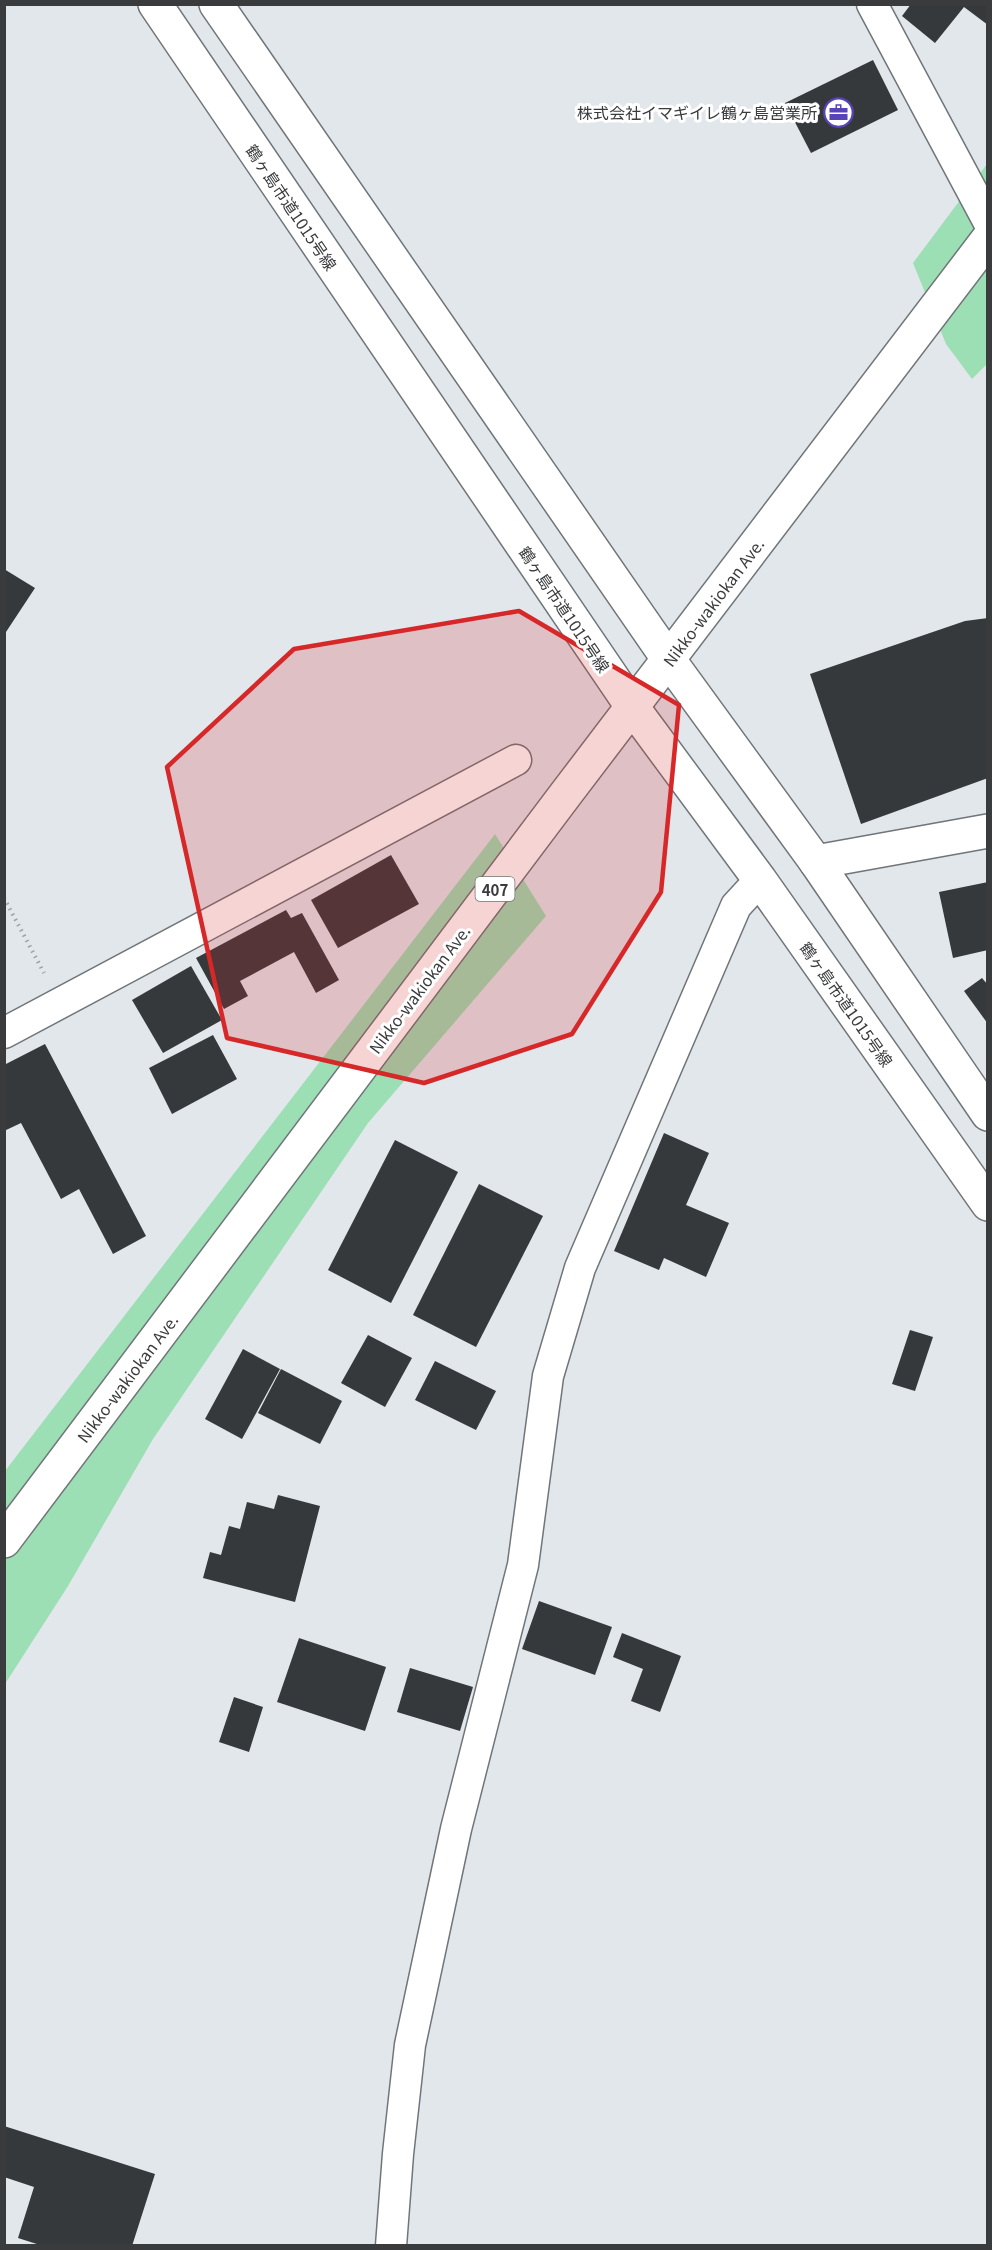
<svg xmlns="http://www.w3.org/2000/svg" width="992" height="2250" font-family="Georgia,'Noto Sans JP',serif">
  <rect width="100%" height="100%" fill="#e2e7ec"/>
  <g fill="#9cdfb4">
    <path d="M987,164V364L972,379L946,344L913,263Z"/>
    <path d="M495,834L546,916L368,1123L153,1439L68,1586L5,1684V1471Z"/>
  </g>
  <g fill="#35393c">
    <path d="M911,4H988V25L964,7L935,43L902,16Z"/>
    <path d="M873,60L898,110L811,153L785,103Z"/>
    <path d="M4,569L35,588L4,635Z"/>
    <path d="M988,618V778L861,824L810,674L965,621Z"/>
    <path d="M391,855L419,904L338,948L311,900Z"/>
    <path d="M988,882V950L953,958L939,892Z"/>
    <path d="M286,910L291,918L302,913L339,980L316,993L294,952L240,981L248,996L224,1009L196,958Z"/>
    <path d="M191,966L222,1020L163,1053L132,1000Z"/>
    <path d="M982,978L988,985V1024L964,991Z"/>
    <path d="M213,1035L237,1079L172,1114L149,1068Z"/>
    <path d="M45,1044L146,1236L113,1254L79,1189L61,1199L21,1123L4,1131V1065Z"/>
    <path d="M664,1133L709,1153L686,1205L729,1223L706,1277L664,1258L659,1270L614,1251Z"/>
    <path d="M395,1140L458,1172L391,1303L328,1270Z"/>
    <path d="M479,1184L543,1216L476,1347L413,1315Z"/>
    <path d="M910,1330L933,1337L915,1391L892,1384Z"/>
    <path d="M368,1335L412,1358L385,1407L341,1383Z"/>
    <path d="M243,1349L280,1369L242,1439L205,1419Z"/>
    <path d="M435,1361L496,1391L476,1430L415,1400Z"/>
    <path d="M281,1369L342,1401L320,1444L258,1413Z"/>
    <path d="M278,1495L320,1506L295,1602L203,1578L210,1552L221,1555L229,1526L240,1529L247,1502L274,1509Z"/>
    <path d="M539,1601L612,1627L595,1675L522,1649Z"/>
    <path d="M622,1633L681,1656L660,1712L631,1701L643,1669L613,1657Z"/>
    <path d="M299,1638L386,1667L365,1731L277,1702Z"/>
    <path d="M410,1668L473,1687L460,1731L397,1712Z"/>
    <path d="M234,1697L263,1707L249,1752L219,1742Z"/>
    <path d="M4,2126L155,2174L132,2246H43L18,2238L34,2187L4,2177Z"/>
  </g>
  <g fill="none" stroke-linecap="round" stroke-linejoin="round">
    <defs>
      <g id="minor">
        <path d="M872,4L988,221"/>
        <path d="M4,1033L516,760"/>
        <path d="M391,2246L398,2154L410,2045L456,1829L523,1565L548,1376L580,1268L736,906L760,880"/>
      </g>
      <g id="tertiary">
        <path d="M155,4L633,708L760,880L988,1204"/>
        <path d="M216,4L669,660L816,862L988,1114"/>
        <path d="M816,862L988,831"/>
      </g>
      <path id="trunk" d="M4,1541L565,795L988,239"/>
    </defs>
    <use href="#minor" stroke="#707579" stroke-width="33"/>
    <use href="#tertiary" stroke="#707579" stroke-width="36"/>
    <use href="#trunk" stroke="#707579" stroke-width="36"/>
    <path stroke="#9da1a5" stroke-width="4" stroke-dasharray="1.5 4.5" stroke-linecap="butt" d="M4,898L44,973"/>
    <use href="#minor" stroke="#fff" stroke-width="30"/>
    <use href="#tertiary" stroke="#fff" stroke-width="33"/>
    <use href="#trunk" stroke="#fff" stroke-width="33"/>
  </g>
  <path fill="#d62828" fill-opacity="0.2" stroke="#d62828" stroke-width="4.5" stroke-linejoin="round" d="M519,611L679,705L661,892L572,1034L424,1083L227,1038L167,767L294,649Z"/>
  <defs>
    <symbol id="office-ring" viewBox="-11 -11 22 22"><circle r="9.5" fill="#fff" stroke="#5843bb" stroke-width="1.5"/><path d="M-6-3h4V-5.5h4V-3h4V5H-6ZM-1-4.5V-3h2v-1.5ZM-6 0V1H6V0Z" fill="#5843bb"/></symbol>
  </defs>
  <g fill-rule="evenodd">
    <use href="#office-ring" x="822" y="96" width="33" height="33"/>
  </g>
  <g text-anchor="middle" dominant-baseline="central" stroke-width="6" stroke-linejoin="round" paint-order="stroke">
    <rect fill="#fff" stroke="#747677" stroke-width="1.5" x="475.5" y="877" width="39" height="24" rx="4.5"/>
    <g font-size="15" font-weight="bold" fill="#393b3d">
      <text x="495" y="889">407</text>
    </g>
    <g font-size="16" fill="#393b3d" stroke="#fff" text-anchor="end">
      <text x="817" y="112">株式会社イマギイレ鶴ヶ島営業所</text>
    </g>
    <g font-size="16" fill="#393b3d" stroke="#fff">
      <text transform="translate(292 207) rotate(56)">鶴ヶ島市道1015号線</text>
      <text transform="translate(713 602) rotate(-53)">Nikko-wakiokan Ave.</text>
      <text transform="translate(565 609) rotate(56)">鶴ヶ島市道1015号線</text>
      <text transform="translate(419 989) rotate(-53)">Nikko-wakiokan Ave.</text>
      <text transform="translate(847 1004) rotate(55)">鶴ヶ島市道1015号線</text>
      <text transform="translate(127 1378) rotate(-53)">Nikko-wakiokan Ave.</text>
    </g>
  </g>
  <rect width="992" height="2250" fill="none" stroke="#393b3d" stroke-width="12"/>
</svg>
